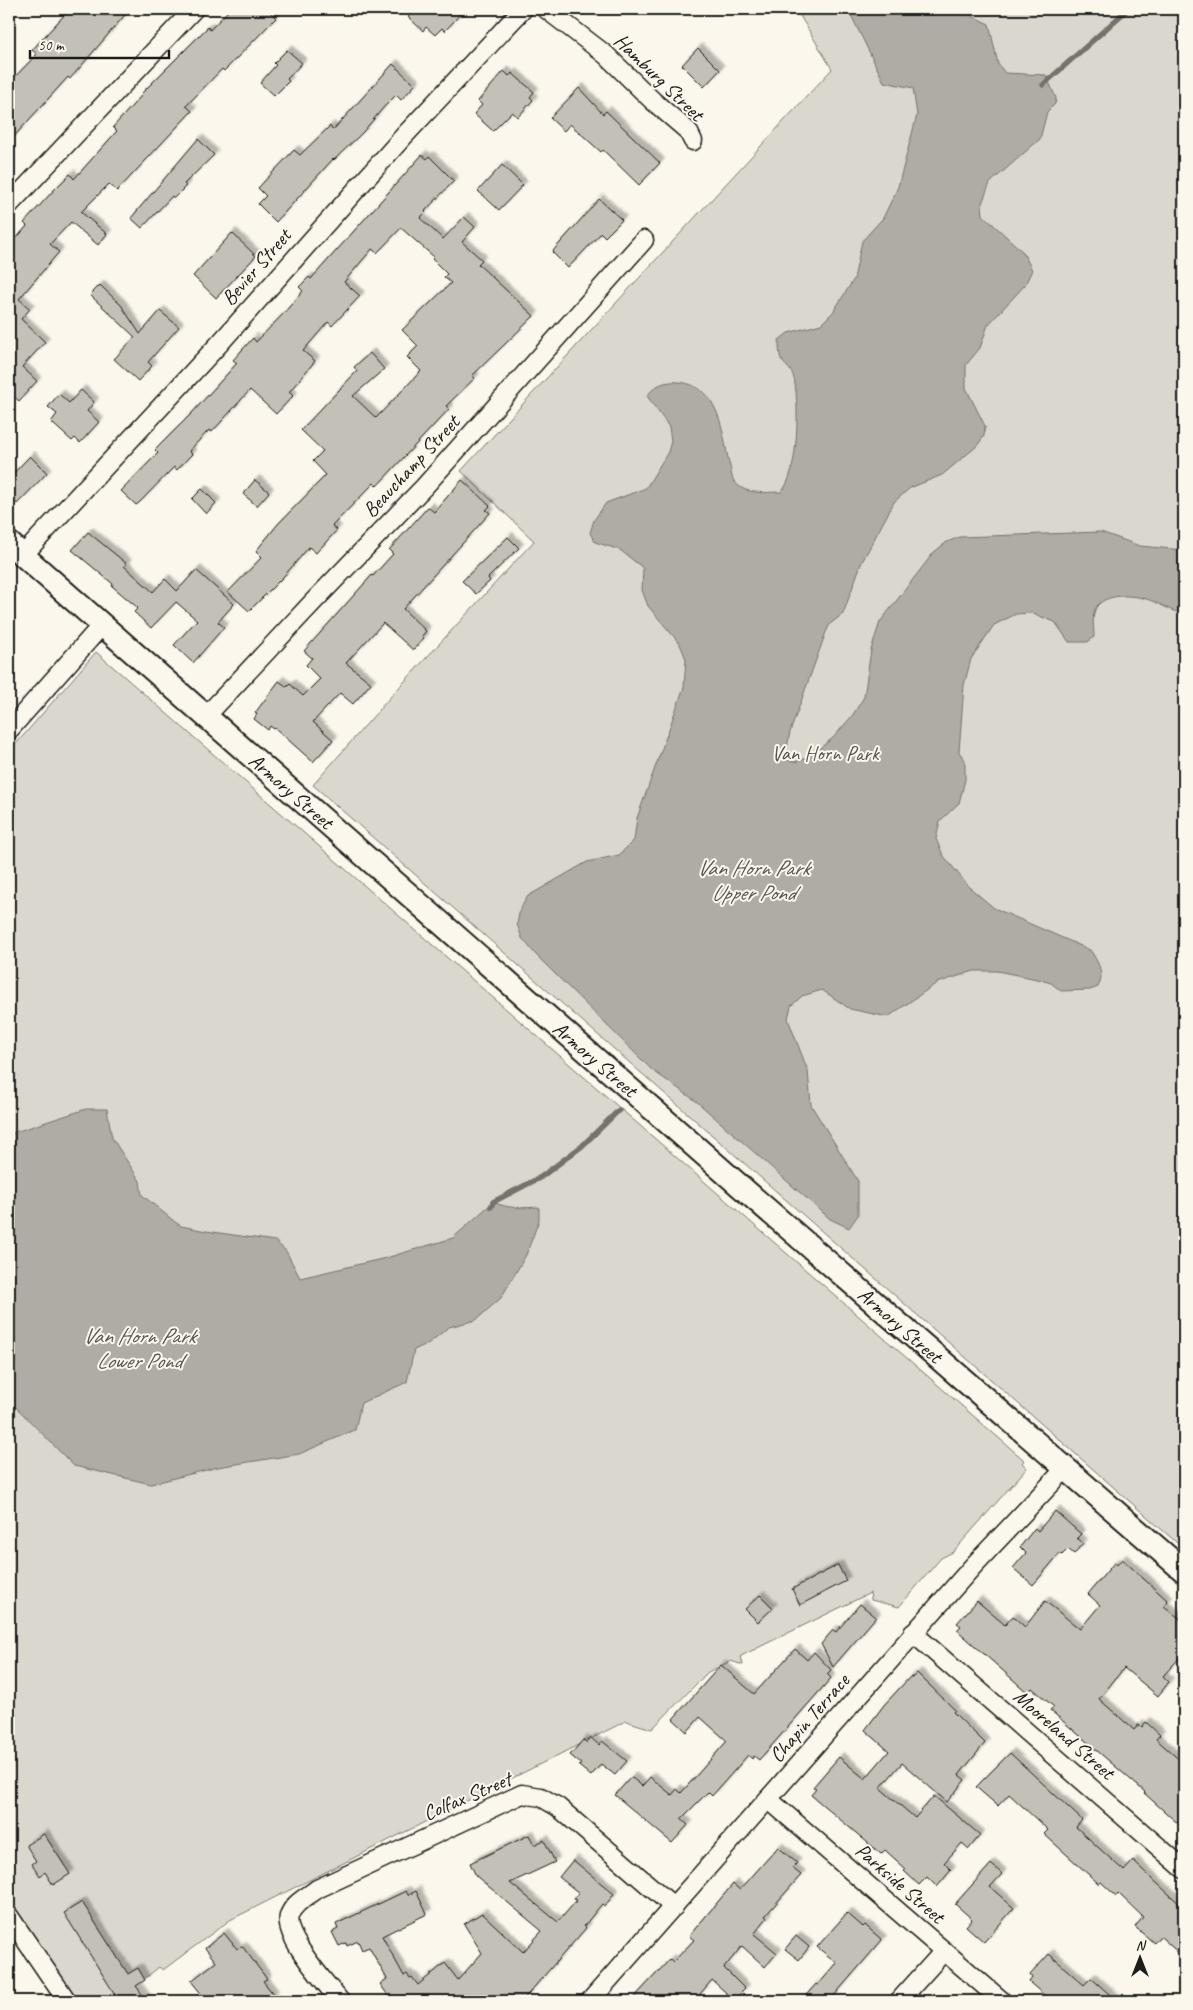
<svg xmlns="http://www.w3.org/2000/svg" width="1193" height="2010" font-family="Caveat,sans-serif">
  <defs>
    <filter id="shadow"><feDropShadow dx="4.5" dy="-4.5" stdDeviation="1" flood-color="#0004"/></filter>
  </defs>
  <rect width="100%" height="100%" fill="#fbf7ec"/>
  <filter id="ink" filterUnits="userSpaceOnUse"><feTurbulence type="fractalNoise" baseFrequency=".02" numOctaves="2"/><feDisplacementMap in="SourceGraphic" scale="10" xChannelSelector="R" yChannelSelector="G"/><feConvolveMatrix kernelMatrix="1 2 1 2 8 2 1 2 1" color-interpolation-filters="sRGB"/></filter>
  <g filter="url(#ink)">
    <g fill="#dad7ce" stroke="#7b7a75">
      <path d="M796,9H1184V1549L313,785L393,694L534,541L461,471L832,69Z"/>
      <path d="M96,652L1024,1460L1022,1463L1027,1468L953,1552L941,1558L899,1607L871,1600L870,1593L741,1656L743,1665L731,1661L708,1672L652,1729L626,1721L230,1920L163,1970L159,1967L117,2001H67L9,1916V752Z"/>
    </g>
    <g fill="#afaca5" stroke="#74726e">
      <path d="M848,9H957L989,24L998,64L1005,73L1046,75L1056,98L1055,104L1047,112L1040,139L990,183L982,203L983,215L1023,252L1032,270L1025,285L988,325L980,348L966,365V388L985,426L984,436L977,446L942,475L910,488L894,502L861,564L843,614L830,624L826,632L790,732L785,759L794,762L807,758L833,738L852,716L864,697L871,650L880,622L934,552L947,542L960,537L1101,532L1140,546L1184,550V613C1173,613 1163,605 1152,601C1138,595 1108,592 1097,606C1091,615 1094,627 1094,637L1088,642H1069L1055,622L1031,613L1016,614L994,625L971,659L964,685L959,752L965,760V780L959,803L940,821L936,839L943,855L969,887L994,908L1090,950C1098,961 1105,974 1098,987L1090,990L1061,991L1051,983L1037,979L997,971H974L937,983L888,1017L850,1009L822,990L802,996L791,1006L788,1019L808,1071L811,1105L858,1181V1215L849,1228L830,1219L696,1101L652,1070L536,955L522,938L517,924L520,909L528,896L587,862L619,855L634,840L637,818L684,687L686,659L680,644L648,606L642,590L643,568L620,550L595,542L590,533L594,520L606,503L646,488L668,452L671,441L669,427L647,396C656,384 665,381 679,382C720,386 722,431 729,463C731,468 731,477 734,481C745,496 765,492 781,492C799,476 800,397 793,375C791,369 784,365 781,359C779,354 779,346 779,340L788,333L821,324L833,312L854,279L862,241L883,218L898,187L917,115L913,88L884,82Z"/>
      <path d="M86,1109H107L112,1138L140,1181L142,1195L175,1222L181,1226L206,1231L275,1241L286,1251L300,1278L386,1258L453,1238L493,1202C508,1209 523,1208 539,1207V1220L526,1255L501,1298L476,1320L449,1327L429,1343L414,1350L407,1382L361,1403L355,1430L299,1454L218,1467L151,1484L74,1466L9,1400V1134Z"/>
    </g>
    <g fill="none" stroke-linecap="round" stroke-linejoin="round">
      <g stroke="#74726e" stroke-width="5.5">
        <path d="M1043,85L1128,9"/>
        <path d="M491,1207L493,1202L541,1177L582,1146L619,1110"/>
      </g>
    </g>
    <g fill="#c3c0b8" stroke="#1c1c1c" filter="url(#shadow)">
      <path d="M70,9H130L70,79L68,77L9,142V83L37,54L32,50Z"/>
      <path d="M230,9H267L276,18L224,71L222,69L186,106L192,111L117,191L109,184L81,212L107,234L98,245L71,222L50,244L59,252L19,299L30,309L21,319L45,342L22,367L37,381L19,401L9,392V247L27,226L24,223L53,191L70,174L74,179L117,131L113,127L142,95L141,94L208,27L210,30Z"/>
      <path d="M416,9H465L445,31L442,28L435,35L426,27L423,31L408,17Z"/>
      <path d="M698,48L720,70L704,87L682,65Z"/>
      <path d="M287,50L302,63L287,79L289,81L274,96L260,83L276,65L274,63Z"/>
      <path d="M393,64L415,85L401,100L396,95L384,107L363,132L334,160L333,159L276,222L258,204L266,196L258,188L294,150L300,155L330,126L333,130Z"/>
      <path d="M504,71L509,76L512,73L534,92L530,97L533,100L518,117L512,112L493,131L474,114L482,105L478,101Z"/>
      <path d="M579,88L603,114L606,111L660,163L639,185L603,150L601,152L570,124L564,131L550,118Z"/>
      <path d="M198,139L214,155L184,184L186,186L174,198L172,196L142,228L131,218Z"/>
      <path d="M422,155L427,159L429,156L454,181L425,211L426,212L420,218L443,239L464,217L475,227L462,242L482,260L478,264L534,316L472,376L475,378L446,406L449,409L377,486L374,483L332,526L337,530L316,553L309,547L284,576L249,611L228,592L262,557L256,551L278,524L326,475L313,461L323,451L301,430L357,371L354,367L370,353L384,369L353,396L376,418L421,371L407,357L418,346L402,330L451,283L444,277L447,274L432,259L434,257L401,228L377,253L372,249L344,282L360,296L332,326L328,322L303,351L315,361L289,392L293,396L276,414L250,390L212,432L209,430L189,451L192,454L177,470L174,467L139,503L136,505L121,491L158,453L155,450L192,413L237,363L233,360L253,338L256,342L283,314L303,291L299,287L309,277L311,279Z"/>
      <path d="M502,165L523,185L499,210L478,191Z"/>
      <path d="M599,199L622,220L605,237L601,233L568,268L552,252Z"/>
      <path d="M232,233L256,256L216,298L193,276Z"/>
      <path d="M100,285L121,305L140,334L160,311L179,327L148,362L152,366L138,381L114,359L135,337L90,295Z"/>
      <path d="M81,390L94,402L87,411L99,422L80,443L75,438L72,441L51,422L57,414L48,407L59,394L69,403Z"/>
      <path d="M30,456L47,473L17,504L9,496V478Z"/>
      <path d="M255,480L269,492L257,506L243,494Z"/>
      <path d="M462,480L490,506L486,510L490,513L403,609L426,631L422,636L424,638L413,650L383,623L346,663L371,683L353,704L340,693L313,722L333,740L313,762L275,728L274,729L270,726L268,730L254,719L257,714L255,713L279,681L287,687L290,684L303,696L320,679L306,665L312,658L304,651L372,575L373,576L393,554L389,550L428,507L434,512Z"/>
      <path d="M202,489L216,503L206,514L192,499Z"/>
      <path d="M88,532L127,564L124,566L153,592L165,579L177,591L196,570L234,604L218,622L224,627L193,663L174,645L197,620L176,602L151,628L134,612L138,608L112,586L113,584L72,550Z"/>
      <path d="M508,537L519,548L488,578L490,581L476,594L462,581Z"/>
      <path d="M1055,1511L1081,1534L1077,1538L1083,1543L1074,1554L1068,1549L1062,1555L1060,1553L1033,1585L1013,1568L1026,1553L1020,1547L1035,1528L1038,1531Z"/>
      <path d="M1122,1559L1168,1601L1164,1606L1184,1622V1653L1163,1676L1169,1682L1158,1696L1124,1668L1099,1699L1134,1730L1139,1724L1142,1727L1146,1722L1160,1735L1156,1739L1184,1764V1829L1144,1793L1145,1792L1050,1710L1054,1707L1032,1688L1028,1693L957,1630L961,1626L957,1623L977,1601L1005,1625L1013,1616L1025,1627L1045,1601L1080,1629L1100,1605L1088,1594L1114,1563L1117,1565Z"/>
      <path d="M838,1565L846,1581L800,1605L792,1589Z"/>
      <path d="M760,1595L773,1608L758,1622L745,1609Z"/>
      <path d="M860,1604L876,1617L833,1667L821,1644L833,1630L836,1632Z"/>
      <path d="M795,1649L807,1660L814,1652L831,1670L827,1674L831,1678L759,1760L754,1756L752,1759L748,1755L712,1796L708,1792L681,1819L688,1825L672,1843L615,1795L631,1777L642,1786L650,1777L672,1795L677,1789L681,1793L727,1741L700,1717L687,1732L673,1719L721,1665L754,1694Z"/>
      <path d="M917,1673L955,1710L953,1712L985,1743L959,1775L965,1780L947,1802L902,1763L880,1788L915,1818L934,1796L980,1835L969,1849L962,1843L944,1863L951,1870L937,1887L927,1877L919,1885L904,1871L906,1869L885,1850L881,1854L811,1795L816,1789L813,1787L839,1757L865,1779L889,1751L865,1730L884,1705L911,1676L912,1678Z"/>
      <path d="M591,1738L599,1745L602,1741L627,1761L615,1775L601,1764L591,1776L579,1766L581,1764L570,1755L583,1740L587,1743Z"/>
      <path d="M1010,1753L1082,1820L1076,1827L1124,1871L1133,1861L1184,1908V1958L1160,1936L1154,1943L1135,1927L1143,1917L1118,1893L1116,1896L1101,1882L1099,1884L1044,1834L1048,1830L1009,1794L998,1806L976,1787Z"/>
      <path d="M44,1834L70,1874L53,1885L45,1872L40,1876L32,1864L36,1861L26,1845Z"/>
      <path d="M529,1835L534,1845L544,1840L555,1862L510,1883L558,1922L577,1900L574,1899L579,1893L559,1877L573,1860L614,1894L605,1906L602,1904L584,1926L586,1928L522,2001H392L380,1984L387,1979L369,1947L362,1950L358,1941L347,1946L346,1943L339,1946L332,1932L338,1929L336,1924L406,1891L408,1895L416,1891L427,1914L382,1936L404,1976L407,1974L410,1978L412,1977L418,1985L445,1963L458,1980L482,1953L464,1924L482,1913L523,1952L542,1931L476,1876L470,1863Z"/>
      <path d="M778,1847L797,1863L792,1868L801,1875L765,1916L767,1918L754,1934L777,1953L765,1967L742,1946L724,1968L745,1989L734,2000L712,1980L694,2001H631L670,1959L673,1962L694,1940L689,1936L733,1884L740,1890Z"/>
      <path d="M991,1864L1002,1874L990,1887L1014,1908L984,1942L966,1926L972,1919L955,1904Z"/>
      <path d="M82,1902L128,1974L138,1968L145,1980L136,1986L147,2001H119L64,1913Z"/>
      <path d="M847,1913L863,1927L865,1925L882,1940L832,1998L835,2001H801L816,1984L818,1985L837,1963L817,1947Z"/>
      <path d="M224,1933L237,1949L242,1946L267,1979L263,1981L274,1995L267,2001H207L191,1981L216,1962L205,1948Z"/>
      <path d="M796,1936L809,1947L799,1960L785,1949Z"/>
      <path d="M1049,1954L1084,1985L1091,1978L1117,2001H1051L1029,1982L1032,1978L1030,1975Z"/>
    </g>
    <g fill="none" stroke-linecap="round" stroke-linejoin="round">
      <defs>
        <g id="minor">
          <path d="M546,9L606,55L653,101L688,131L693,141"/>
          <path d="M9,205L194,9"/>
          <path d="M23,555L220,343L403,137L523,9"/>
          <path d="M206,716L313,602L424,487L644,240"/>
          <path d="M9,730L102,625"/>
          <path d="M913,1633L1184,1869"/>
          <path d="M768,1799L1002,2001"/>
          <path d="M9,1916L67,2001"/>
          <path d="M340,2001C327,1984 283,1937 289,1916C293,1903 307,1897 317,1889L522,1794L541,1797L558,1807L674,1907"/>
          <path d="M590,2001L974,1565L1066,1468"/>
          <path d="M899,2001L944,1951"/>
        </g>
        <path id="major" d="M9,543L740,1186L1184,1571"/>
      </defs>
      <use href="#minor" stroke="#1c1c1c" stroke-width="21"/>
      <use href="#major" stroke="#1c1c1c" stroke-width="26"/>
      <use href="#minor" stroke="#fbf7ec" stroke-width="18"/>
      <use href="#major" stroke="#fbf7ec" stroke-width="22"/>
    </g>
  </g>
  <g text-anchor="middle" dominant-baseline="central" stroke-width="4" stroke-linejoin="round" paint-order="stroke">
    <g font-size="21" fill="#1c1c1c" stroke="#fbf7ec">
      <text transform="translate(659 77) rotate(44)">Hamburg Street</text>
      <text transform="translate(256 267) rotate(-49)">Bevier Street</text>
      <text transform="translate(411 466) rotate(-47)">Beauchamp Street</text>
      <text transform="translate(291 791) rotate(41)">Armory Street</text>
      <text transform="translate(595 1059) rotate(41)">Armory Street</text>
      <text transform="translate(900 1325) rotate(41)">Armory Street</text>
      <text transform="translate(809 1718) rotate(-49)">Chapin Terrace</text>
      <text transform="translate(1064 1734) rotate(41)">Mooreland Street</text>
      <text transform="translate(467 1796) rotate(-23)">Colfax Street</text>
      <text transform="translate(900 1883) rotate(41)">Parkside Street</text>
    </g>
    <g font-size="21" fill="#555451" stroke="#fbf7ec">
      <text x="825" y="753">Van Horn Park</text>
    </g>
    <g font-size="22" font-style="italic" fill="#575653" stroke="#fbf7ec">
      <text x="753" y="868">Van Horn Park<tspan x="753" dy="25">Upper Pond</tspan></text>
      <text x="139" y="1336">Van Horn Park<tspan x="139" dy="25">Lower Pond</tspan></text>
    </g>
  </g>
  <rect width="1193" height="2010" fill="none" stroke="#fbf7ec" stroke-width="30"/>
  <rect x="15" y="15" width="1163" height="1980" fill="none" stroke="#1c1c1c" stroke-width="2" filter="url(#ink)"/>
  <g transform="translate(1140 1958)" stroke="#fbf7ec" stroke-width="4" paint-order="stroke">
  <path d="M0-4L9 19L0 12L-9 19Z" fill="#1c1c1c"/>
  <text y="-8" font-size="14" font-weight="bold" text-anchor="middle" fill="#1c1c1c">N</text>
  </g>
  <path d="M30 50v8h139v-8" fill="none" stroke="#1c1c1c" stroke-width="2.5"/>
  <text x="38" y="50" font-size="15" fill="#1c1c1c" stroke="#fbf7ec" stroke-width="4" paint-order="stroke">50 m</text>
</svg>
